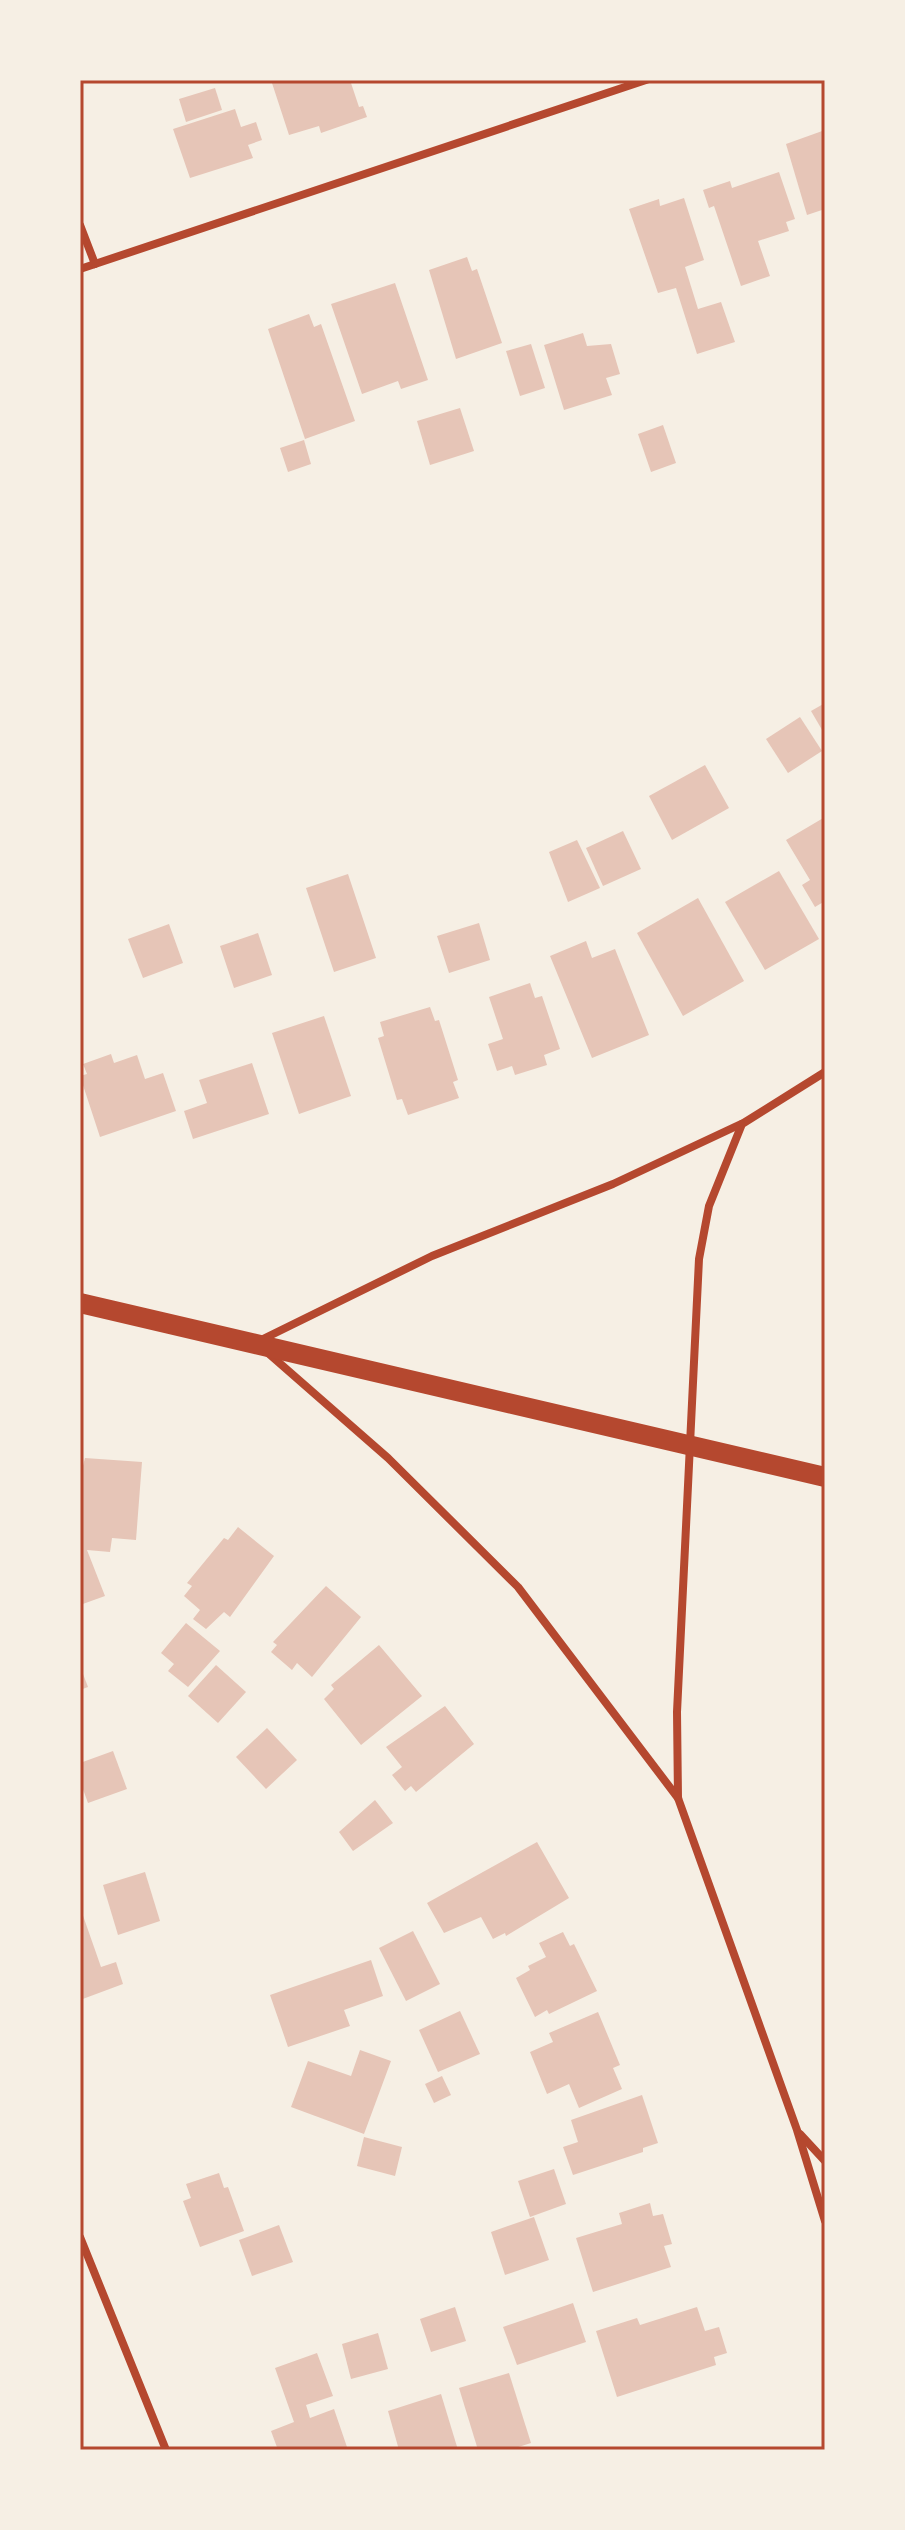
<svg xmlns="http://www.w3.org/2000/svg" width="905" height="2530" font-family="Roboto,sans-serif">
  <rect width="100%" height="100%" fill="#f6efe4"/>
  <g fill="#e6c5b7">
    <path d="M271,80H350L359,107L363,106L367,117L321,133L319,126L289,135Z"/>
    <path d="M215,88L222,110L186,122L179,99Z"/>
    <path d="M235,109L241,127L256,122L262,140L248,145L253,158L190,178L173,129Z"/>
    <path d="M825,130V209L807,215L786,144Z"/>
    <path d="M779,172L795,219L786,222L789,231L758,241L770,276L741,286L714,206L709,208L703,190L730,181L732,188Z"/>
    <path d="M684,198L704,260L685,267L698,309L721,302L735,342L697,354L676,288L658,293L629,209L659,199L660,206Z"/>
    <path d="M467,257L472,271L477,269L502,343L456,359L429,270Z"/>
    <path d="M395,283L428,380L401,389L398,381L362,394L331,304Z"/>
    <path d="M309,314L314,327L321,324L355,421L305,439L268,329Z"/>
    <path d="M583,333L587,346L611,344L620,374L606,378L612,395L564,410L544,345Z"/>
    <path d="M531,344L545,388L520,396L506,351Z"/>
    <path d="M460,408L474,451L430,465L417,421Z"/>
    <path d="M663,425L676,463L651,472L638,434Z"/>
    <path d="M304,440L311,464L288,472L280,448Z"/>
    <path d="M825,703V735L811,711Z"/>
    <path d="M800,717L822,751L788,773L766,739Z"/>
    <path d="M705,765L729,808L672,840L649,796Z"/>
    <path d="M825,817V901L815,907L802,885L810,880L786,840Z"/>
    <path d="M623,831L641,869L603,886L586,848Z"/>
    <path d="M577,840L600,888L568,902L549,852Z"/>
    <path d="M779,871L819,939L765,970L725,902Z"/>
    <path d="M348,874L376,958L334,972L306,888Z"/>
    <path d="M698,898L744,981L683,1016L637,933Z"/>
    <path d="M479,923L490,960L449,973L437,936Z"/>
    <path d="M169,924L183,963L143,978L128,939Z"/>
    <path d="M258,933L272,975L234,988L220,946Z"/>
    <path d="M586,941L592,958L615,949L649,1035L592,1058L550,956Z"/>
    <path d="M530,983L535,998L542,996L560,1049L544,1055L547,1065L515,1075L512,1066L497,1071L488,1044L503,1039L489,997Z"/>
    <path d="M430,1007L435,1021L439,1020L458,1080L453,1082L459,1098L408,1115L402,1099L397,1100L378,1038L384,1036L380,1022Z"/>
    <path d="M324,1016L351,1096L299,1114L272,1033Z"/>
    <path d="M111,1054L114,1063L137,1055L145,1079L163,1073L176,1111L100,1137L80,1076L87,1074L83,1064Z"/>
    <path d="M252,1063L269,1114L193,1139L184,1111L207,1103L199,1080Z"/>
    <path d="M85,1458L142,1462L136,1540L112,1538L110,1552L87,1550L105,1596L80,1605V1477Z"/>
    <path d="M238,1527L274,1556L230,1617L224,1612L206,1629L193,1619L200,1610L184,1596L192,1586L187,1583L224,1538L228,1540Z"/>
    <path d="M326,1586L361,1617L312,1677L297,1663L292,1670L271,1652L277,1645L273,1642Z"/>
    <path d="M186,1623L220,1651L188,1687L168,1671L174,1664L161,1653Z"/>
    <path d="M379,1645L422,1696L361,1745L324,1699L334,1689L331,1685Z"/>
    <path d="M216,1665L246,1692L218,1723L188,1696Z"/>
    <path d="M80,1666L88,1687L80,1690Z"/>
    <path d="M445,1706L474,1744L416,1792L411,1786L405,1791L392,1775L402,1767L386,1747Z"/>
    <path d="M267,1728L297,1760L266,1789L236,1757Z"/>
    <path d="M113,1751L127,1789L88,1803L80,1781V1763Z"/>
    <path d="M375,1800L393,1823L353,1851L339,1832Z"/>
    <path d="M537,1842L569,1898L506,1936L505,1933L493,1939L481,1917L444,1933L427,1903Z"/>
    <path d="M145,1872L160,1921L118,1935L103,1885Z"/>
    <path d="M80,1907L101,1967L116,1962L123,1984L80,2000Z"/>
    <path d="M413,1931L440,1984L406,2001L379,1948Z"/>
    <path d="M563,1932L570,1946L574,1944L597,1991L549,2014L547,2010L535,2017L516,1978L530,1970L528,1966L546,1957L539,1943Z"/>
    <path d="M371,1960L383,1996L344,2010L350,2026L288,2047L270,1995Z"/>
    <path d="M460,2011L480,2054L438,2072L419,2030Z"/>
    <path d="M598,2012L620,2065L613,2068L622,2089L579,2108L569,2084L547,2094L530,2052L553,2042L549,2033Z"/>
    <path d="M360,2050L391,2061L364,2134L291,2107L308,2061L351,2076Z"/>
    <path d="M442,2076L451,2095L434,2103L425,2084Z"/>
    <path d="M642,2095L658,2143L643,2148V2152L573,2175L563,2147L578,2142L571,2120Z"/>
    <path d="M364,2137L402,2147L395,2176L357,2166Z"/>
    <path d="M554,2169L566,2204L530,2217L518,2181Z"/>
    <path d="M219,2173L224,2188L228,2187L244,2231L200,2247L183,2201L191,2198L186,2184Z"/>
    <path d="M650,2203L653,2216L663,2214L672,2244L664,2246L671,2267L593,2292L576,2238L622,2224L619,2213Z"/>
    <path d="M534,2217L549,2260L505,2275L491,2232Z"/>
    <path d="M279,2225L293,2262L252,2276L239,2240Z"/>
    <path d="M573,2303L586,2342L517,2365L503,2327Z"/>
    <path d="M455,2307L466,2341L431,2352L420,2319Z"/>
    <path d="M697,2307L705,2331L719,2327L727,2353L714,2357L716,2365L617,2397L596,2331L637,2318L640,2325Z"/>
    <path d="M378,2333L388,2369L351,2379L342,2344Z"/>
    <path d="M317,2353L333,2396L306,2405L310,2418L334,2409L348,2450H278L271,2431L294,2422L275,2368Z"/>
    <path d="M509,2373L531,2443L509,2450H478L459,2388Z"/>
    <path d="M441,2394L458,2450H399L388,2411Z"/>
  </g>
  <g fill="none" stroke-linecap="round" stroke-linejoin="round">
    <g stroke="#b5482f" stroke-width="8">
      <path d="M80,225L95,264"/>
      <path d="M80,269L646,80"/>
      <path d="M825,1072L742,1124L709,1206L699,1259L677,1712L678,1798L797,2130L825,2221"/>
      <path d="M261,1340L432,1256L613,1184L741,1124"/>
      <path d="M268,1353L388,1458L518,1587L678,1798"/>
      <path d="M800,2134L825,2161"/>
      <path d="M80,2237L166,2450"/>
    </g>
    <path stroke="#b5482f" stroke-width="20" d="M80,1303L825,1477"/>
  </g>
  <rect width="905" height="2530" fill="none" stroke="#f6efe4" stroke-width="164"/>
  <rect x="82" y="82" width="741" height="2366" fill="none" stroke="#b5482f" stroke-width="3"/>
</svg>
